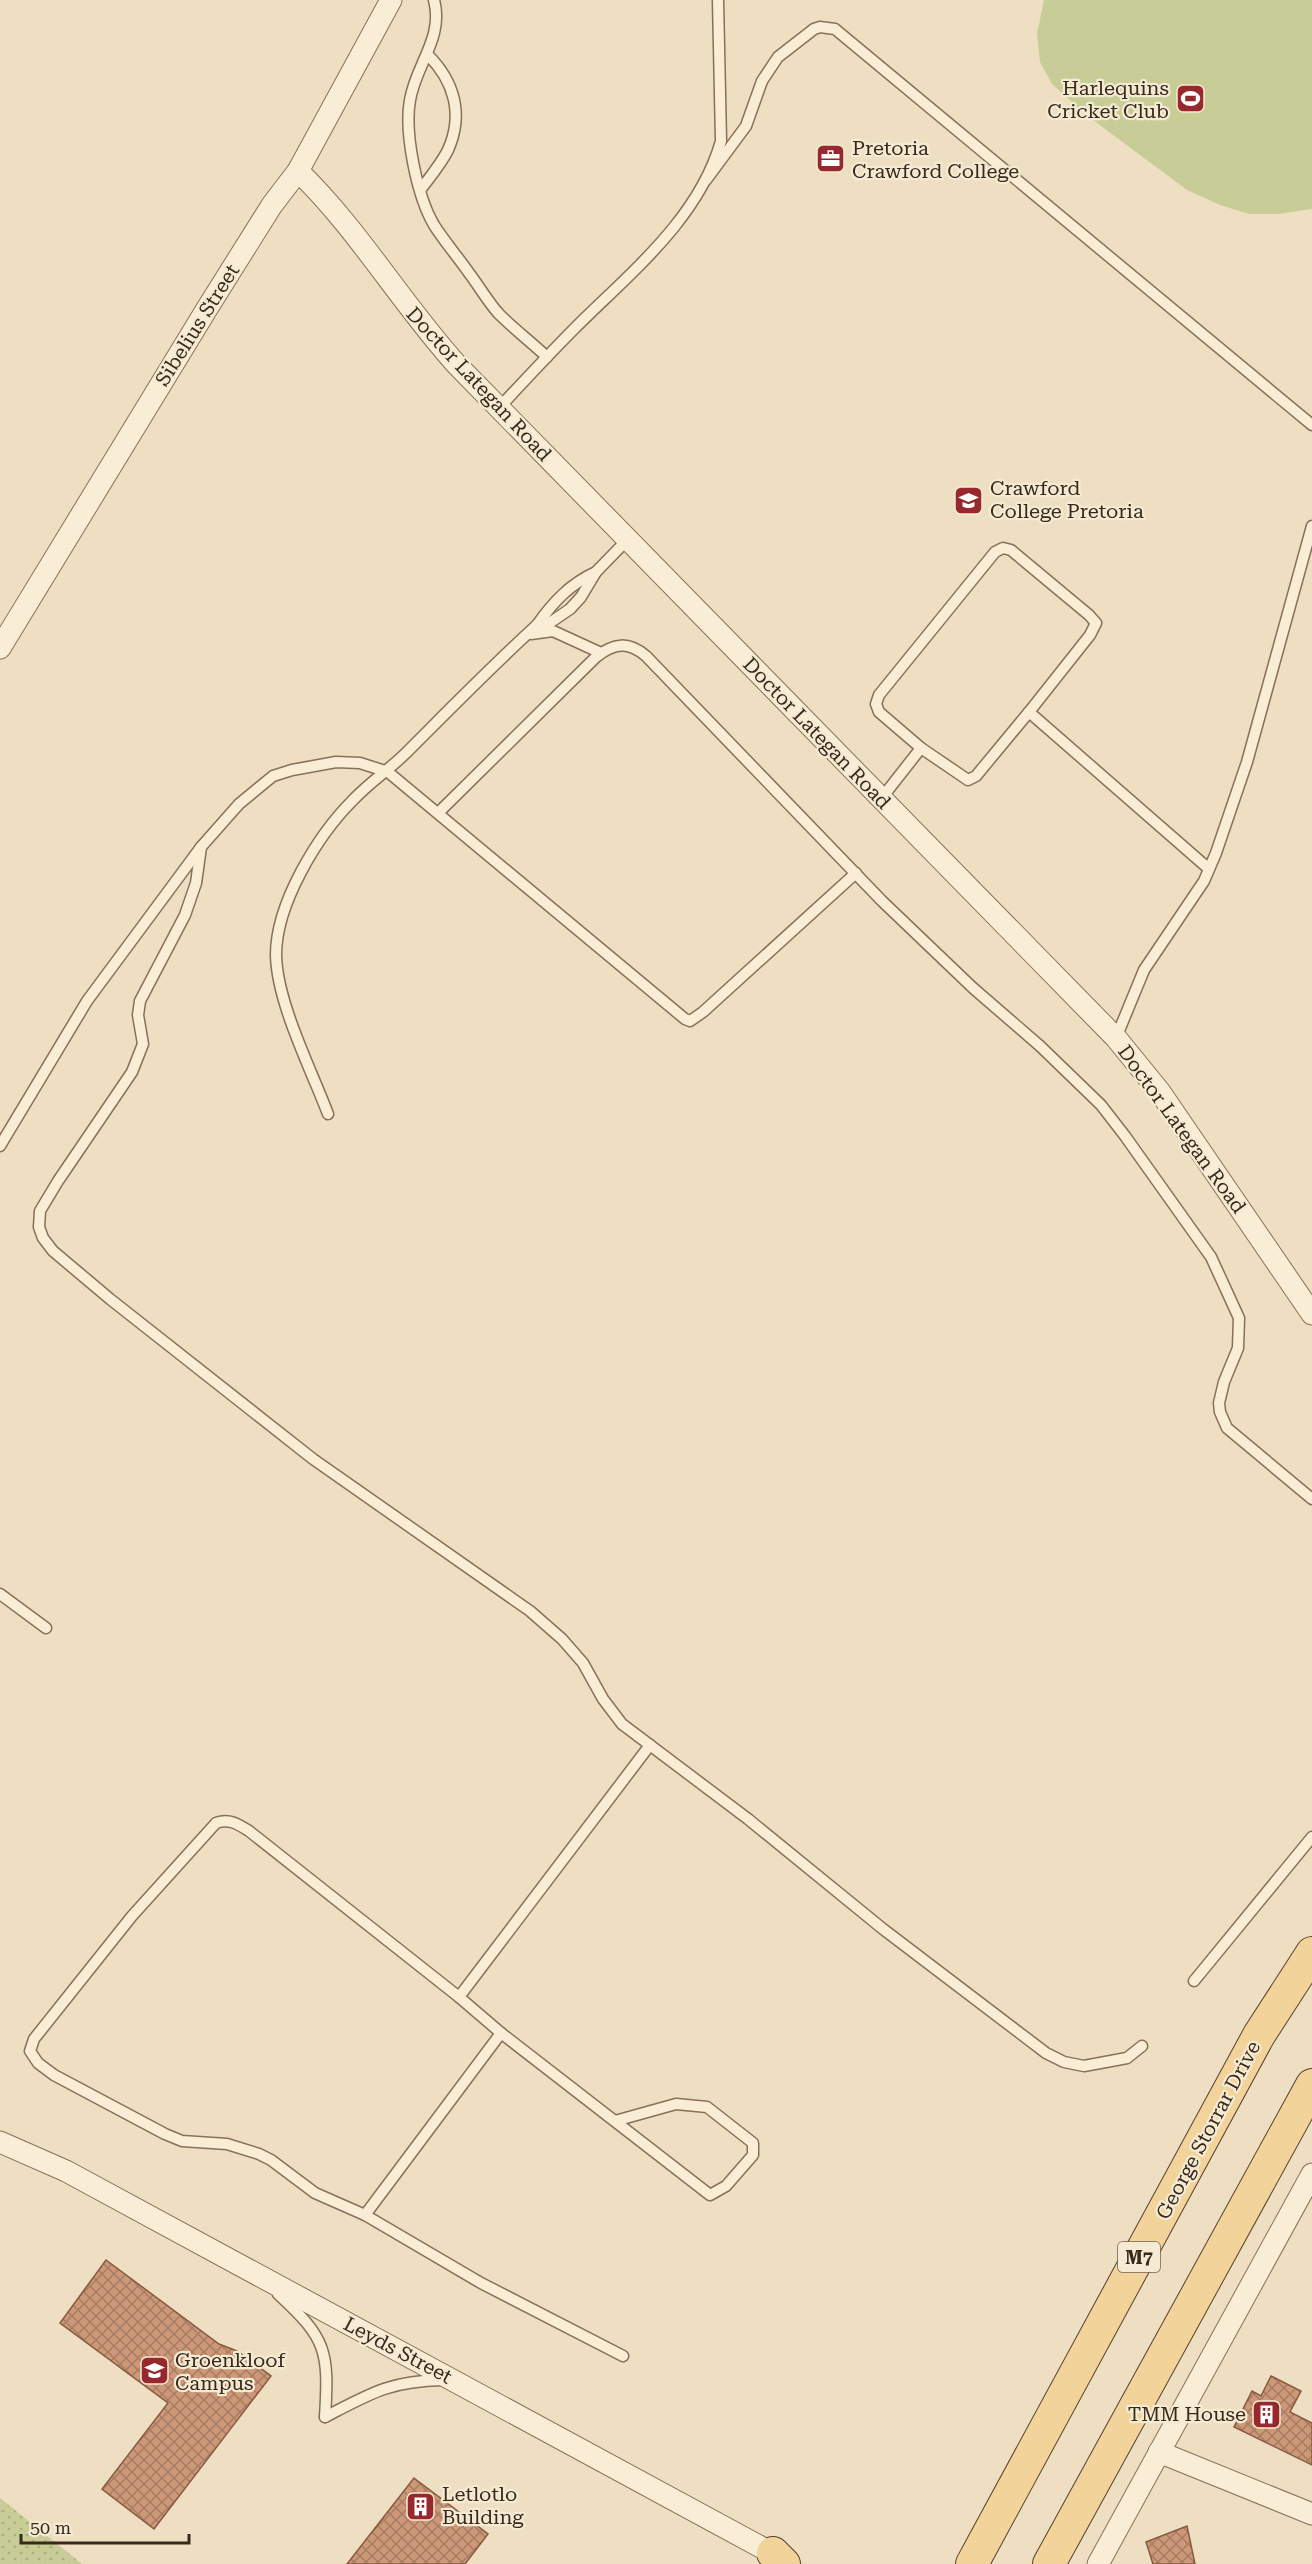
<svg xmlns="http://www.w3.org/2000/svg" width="1312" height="2564" font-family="'Roboto Serif',serif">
  <defs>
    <pattern id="park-dots" width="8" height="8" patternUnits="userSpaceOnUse" patternTransform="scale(1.5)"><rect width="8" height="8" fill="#c8cc96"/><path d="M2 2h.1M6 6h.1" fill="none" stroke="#adaf81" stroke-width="1.8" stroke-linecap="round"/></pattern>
    <pattern id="building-cross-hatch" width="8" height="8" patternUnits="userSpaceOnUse" patternTransform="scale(1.5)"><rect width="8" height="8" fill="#cc9878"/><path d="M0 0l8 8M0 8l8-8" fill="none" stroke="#a77c62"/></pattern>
  </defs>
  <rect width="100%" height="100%" fill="#eedfc2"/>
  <path fill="url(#park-dots)" d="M0,2498L82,2564H0Z"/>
  <path fill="#c8cc96" d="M1044,0H1312V209L1278,214H1249L1220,205L1187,190L1085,114L1052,84L1040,62L1037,34Z"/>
  <g fill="url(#building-cross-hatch)" stroke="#87593f" stroke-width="1.5">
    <path d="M106,2260L219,2344L237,2351L271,2376L154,2529L102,2489L168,2403L60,2323Z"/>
    <path d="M1271,2376L1301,2391L1290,2412L1312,2423V2465L1234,2427L1252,2391L1261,2396Z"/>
    <path d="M414,2478L488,2534L465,2564H347Z"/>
    <path d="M1187,2526L1195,2564H1153L1146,2542Z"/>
  </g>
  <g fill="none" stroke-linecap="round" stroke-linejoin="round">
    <defs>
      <g id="lane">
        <path d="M434,0C444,38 416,64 410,100C404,133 417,196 434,225C444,241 458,257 469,273C479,286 488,302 499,314C514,329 531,342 547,357"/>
        <path d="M706,180L746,126L762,81L778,57L814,29L820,27L835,29L1312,425"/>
        <path d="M421,189C430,177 441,164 448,150C464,114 454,81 428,55"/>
        <path d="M499,408C524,381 549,354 575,328C630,273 699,219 721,141L718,0"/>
        <path d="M537,625L551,622L570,609L581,597L596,572L628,539"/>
        <path d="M531,634L553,631L601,653"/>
        <path d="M921,748L968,780L976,776L1029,712"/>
        <path d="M881,799L921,748L879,712L876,704L879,695L995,552L1003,548L1011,550L1089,615L1096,623L1090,635L1029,712L1209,869"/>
        <path d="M438,813L596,657C614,643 628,641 646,656L882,901L973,988L1040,1046L1101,1105L1125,1136L1211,1257L1239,1318L1238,1348L1224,1382L1219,1403L1220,1412L1227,1428L1312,1499"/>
        <path d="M201,847L196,883L185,915L140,1001L138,1015L143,1044L132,1072L58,1181L40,1211L39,1227L43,1238L53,1251L110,1299L313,1459L530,1611L562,1639L583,1663L603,1699L622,1724L748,1819L883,1929L1046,2053L1064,2062L1084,2066L1127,2058L1142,2046"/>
        <path d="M1116,1038L1144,970L1204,881L1216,853L1247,762L1312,526"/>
        <path d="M328,1114C311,1069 277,1003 276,955C276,904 317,836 353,800C370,782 390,769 407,752C450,709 492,666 537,625C553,602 570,584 596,572"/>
        <path d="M0,1146L87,1001L201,847L239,804L273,776L292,770L336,762L360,763L388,772L685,1019L690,1021L703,1012L856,873"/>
        <path d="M0,1594L46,1628"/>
        <path d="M1194,1981L1312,1837"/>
        <path d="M459,1997L249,1831C238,1824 229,1818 216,1823L132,1916L34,2039L30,2051L38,2063L54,2075L165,2134L182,2141L227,2144L259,2154L271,2160L315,2193L365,2215L481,2283L623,2356"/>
        <path d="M615,2121L676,2104L707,2107L753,2143V2155L726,2186L710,2195L501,2033L459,1997L650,1745"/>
        <path d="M365,2215L501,2033"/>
        <path d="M278,2294C327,2339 329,2351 325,2417"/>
        <path d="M325,2417C371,2393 390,2381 443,2380"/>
      </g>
      <g id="street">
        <path d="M298,171C358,229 401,303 457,365L1116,1038L1160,1092L1312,1314"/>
        <path d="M0,648L208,307L272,205L298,171L391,0"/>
        <path d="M0,2142L66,2171L783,2559"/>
        <path d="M1159,2452L1312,2514"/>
        <path d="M1098,2564L1312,2174"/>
      </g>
      <g id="primary">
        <path d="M773,2553L784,2564"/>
        <path d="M972,2564L1259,2035L1312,1953"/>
        <path d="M1049,2564L1312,2085"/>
      </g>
    </defs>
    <use href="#lane" stroke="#887059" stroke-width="13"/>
    <use href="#street" stroke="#887059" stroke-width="23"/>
    <use href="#primary" stroke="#563f2e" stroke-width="34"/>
    <use href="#lane" stroke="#f9edd5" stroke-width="10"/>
    <use href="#street" stroke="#f9edd5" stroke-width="21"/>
    <use href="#primary" stroke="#f2d39a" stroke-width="32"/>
  </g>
  <defs>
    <symbol id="stadium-square" viewBox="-11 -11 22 22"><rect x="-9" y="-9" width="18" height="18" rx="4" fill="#97292e" stroke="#f5ead2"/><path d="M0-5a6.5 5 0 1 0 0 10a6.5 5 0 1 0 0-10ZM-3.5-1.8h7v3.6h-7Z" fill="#fff"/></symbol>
    <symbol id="office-square" viewBox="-11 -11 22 22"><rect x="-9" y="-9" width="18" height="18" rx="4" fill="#97292e" stroke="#f5ead2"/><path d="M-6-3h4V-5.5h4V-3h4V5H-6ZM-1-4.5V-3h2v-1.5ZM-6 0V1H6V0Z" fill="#fff"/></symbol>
    <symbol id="school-square" viewBox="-11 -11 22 22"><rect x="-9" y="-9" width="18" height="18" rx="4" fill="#97292e" stroke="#f5ead2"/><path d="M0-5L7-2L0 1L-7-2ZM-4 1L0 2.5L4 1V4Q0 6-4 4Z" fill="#fff"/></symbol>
    <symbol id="university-square" viewBox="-11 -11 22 22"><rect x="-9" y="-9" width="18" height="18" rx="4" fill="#97292e" stroke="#f5ead2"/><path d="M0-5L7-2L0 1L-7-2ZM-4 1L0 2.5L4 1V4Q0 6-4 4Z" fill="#fff"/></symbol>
    <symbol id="building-square" viewBox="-11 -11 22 22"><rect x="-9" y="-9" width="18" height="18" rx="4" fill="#97292e" stroke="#f5ead2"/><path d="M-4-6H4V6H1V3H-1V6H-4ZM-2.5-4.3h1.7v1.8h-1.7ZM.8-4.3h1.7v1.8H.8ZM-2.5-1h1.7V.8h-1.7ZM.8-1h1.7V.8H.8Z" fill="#fff"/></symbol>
  </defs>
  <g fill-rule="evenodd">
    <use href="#stadium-square" x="1174" y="82" width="33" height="33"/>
    <use href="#office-square" x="814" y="142" width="33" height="33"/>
    <use href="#school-square" x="952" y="484" width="33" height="33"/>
    <use href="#university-square" x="138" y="2354" width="33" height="33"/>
    <use href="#building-square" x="1250" y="2398" width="33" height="33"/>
    <use href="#building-square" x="404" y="2490" width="33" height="33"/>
  </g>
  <g text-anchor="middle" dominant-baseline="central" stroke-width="4.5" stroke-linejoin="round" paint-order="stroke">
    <rect fill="#f5ead2" stroke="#716353" stroke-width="1.5" x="1118" y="2242" width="42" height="30" rx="4.5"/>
    <g font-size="18" font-weight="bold" fill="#38291d">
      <text x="1139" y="2257">M7</text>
    </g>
    <g font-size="20" fill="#38291d" stroke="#f5ead2" text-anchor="start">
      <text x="1169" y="88" text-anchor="end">Harlequins<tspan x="1169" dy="23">Cricket Club</tspan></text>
      <text x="852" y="148">Pretoria<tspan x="852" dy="23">Crawford College</tspan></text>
      <text x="990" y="488">Crawford<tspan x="990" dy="23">College Pretoria</tspan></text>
      <text x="175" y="2360">Groenkloof<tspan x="175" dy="23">Campus</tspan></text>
      <text x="1246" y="2414" text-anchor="end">TMM House</text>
      <text x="442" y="2494">Letlotlo<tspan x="442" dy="23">Building</tspan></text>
    </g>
    <g font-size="20" fill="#38291d" stroke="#f5ead2">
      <text transform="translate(197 325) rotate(-58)">Sibelius Street</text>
      <text transform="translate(479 384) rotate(47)">Doctor Lategan Road</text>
      <text transform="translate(817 733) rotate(46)">Doctor Lategan Road</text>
      <text transform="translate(1182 1129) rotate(54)">Doctor Lategan Road</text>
      <text transform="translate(1208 2130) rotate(-62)">George Storrar Drive</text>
      <text transform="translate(398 2350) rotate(28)">Leyds Street</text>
    </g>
  </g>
  <path d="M21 2534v9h168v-9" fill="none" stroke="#38291d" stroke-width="3"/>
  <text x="30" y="2534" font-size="18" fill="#38291d" stroke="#f5ead2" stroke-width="4.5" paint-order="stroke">50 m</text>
</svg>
